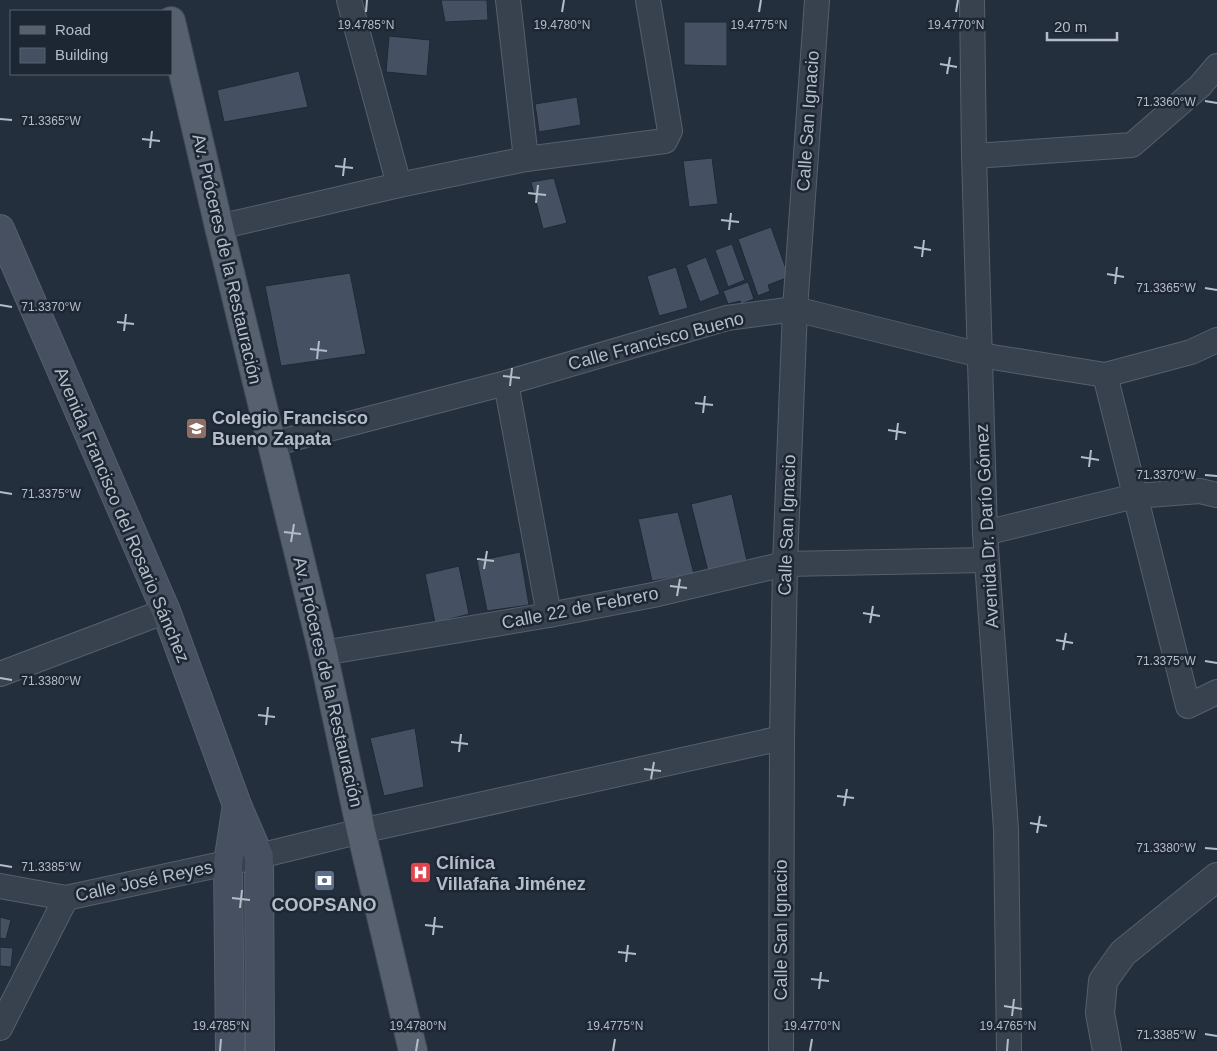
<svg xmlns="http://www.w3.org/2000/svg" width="1217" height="1051" font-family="Helvetica,sans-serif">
  <rect width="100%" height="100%" fill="#242f3e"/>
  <g fill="#455162" stroke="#1f2835">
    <path d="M441,0H487L488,20L445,22Z"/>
    <path d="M684,22H727V66L684,65Z"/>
    <path d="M389,36L430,40L427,76L386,72Z"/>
    <path d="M299,71L308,107L224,122L217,90Z"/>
    <path d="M577,97L581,125L539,132L535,104Z"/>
    <path d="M712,158L718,204L689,207L683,161Z"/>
    <path d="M554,178L567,223L543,229L531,182Z"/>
    <path d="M771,227L789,277L768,285L770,291L758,296L738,239Z"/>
    <path d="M732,244L745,280L728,287L715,250Z"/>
    <path d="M706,257L720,294L700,302L686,265Z"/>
    <path d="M676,267L688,308L659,316L647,276Z"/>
    <path d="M350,273L366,354L281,366L265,286Z"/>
    <path d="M748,282L754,299L741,304L740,301L728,304L723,291Z"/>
    <path d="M732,494L747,561L708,571L691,504Z"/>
    <path d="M678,512L694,574L652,581L638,519Z"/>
    <path d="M520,552L529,605L487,611L477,561Z"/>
    <path d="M459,566L469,614L435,623L425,574Z"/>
    <path d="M415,728L424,787L384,796L370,738Z"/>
    <path d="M0,917L11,920L6,939L0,938Z"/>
    <path d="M0,947L13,948L11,967L0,966Z"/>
  </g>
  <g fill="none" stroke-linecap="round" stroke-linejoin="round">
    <defs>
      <g id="minor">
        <path d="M349,0L399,185"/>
        <path d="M972,0L974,156L985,533L1006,829L1009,1051"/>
        <path d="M974,156L1132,145L1200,86L1217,66"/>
        <path d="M526,159L665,141L670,131L648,0"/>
        <path d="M219,227L399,185L526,159L508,0"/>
        <path d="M1105,375L1188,706L1217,692"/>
        <path d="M506,383L549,615"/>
        <path d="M272,444L506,383L727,318L795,309L980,355L1105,375L1191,352L1217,340"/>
        <path d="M985,533L1135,496L1200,491L1217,495"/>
        <path d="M323,653L549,615L653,595L785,564L986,560"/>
        <path d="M0,674L166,611"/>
        <path d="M0,886L66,898L259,856L361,831L782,738"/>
        <path d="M0,1028L66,898"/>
        <path d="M781,1051L782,738L785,564L795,309L817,0"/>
      </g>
      <path id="tertiary" d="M1107,1051L1100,1013L1103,981L1123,953L1217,877"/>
      <g id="secondary">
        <path d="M0,229L166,611L237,805L259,856L260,1051"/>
        <path d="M230,1051L228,863L237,805"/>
      </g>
      <path id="primary" d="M171,21L219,227L323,653L361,831L413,1051"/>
    </defs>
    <use href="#minor" stroke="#565f6c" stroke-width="26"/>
    <use href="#tertiary" stroke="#565f6c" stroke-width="30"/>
    <use href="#secondary" stroke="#565f6c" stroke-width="30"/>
    <use href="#primary" stroke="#414a57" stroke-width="30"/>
    <use href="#minor" stroke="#38414e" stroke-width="24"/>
    <use href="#tertiary" stroke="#38414e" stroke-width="28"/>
    <use href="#secondary" stroke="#465061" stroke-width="28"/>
    <use href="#primary" stroke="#56606e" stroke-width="28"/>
  </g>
  <path fill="none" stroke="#b4bcc9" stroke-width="2" d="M366,12L367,0M562,12L564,0M759,12L761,0M956,12L958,0M940,64L957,67M947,74L950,57M1205,101L1217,103M0,119L12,120M142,139L160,141M150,148L152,131M335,166L353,168M343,176L345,158M528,193L546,195M536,203L538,185M721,220L739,222M729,230L731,213M914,247L931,250M922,257L924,240M1107,274L1124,277M1115,284L1117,267M1205,288L1217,290M0,305L12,307M117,322L134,324M124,331L126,314M310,349L327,351M317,359L319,341M503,376L520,378M510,386L512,368M695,403L713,405M703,413L705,396M888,430L906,433M896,440L898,423M1081,457L1099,460M1089,467L1091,450M1205,475L1217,476M0,492L12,494M284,532L301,534M291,542L294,524M477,559L494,561M484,569L487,551M670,586L687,588M677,596L680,579M863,613L880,616M870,623L873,606M1056,640L1073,643M1063,650L1066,633M1205,661L1217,663M0,678L12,680M258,715L275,717M266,725L268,707M451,742L468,744M459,752L461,734M644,769L661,771M651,779L654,762M837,796L854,798M844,806L847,789M1030,823L1047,826M1037,833L1040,816M1205,848L1217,849M0,865L12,867M232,898L250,900M240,908L242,890M425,925L443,927M433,935L435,917M618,952L636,954M626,962L628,945M811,979L829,981M819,989L821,972M1004,1006L1022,1009M1012,1016L1014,999M1205,1034L1217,1036M220,1051L221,1039M416,1051L418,1039M613,1051L615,1039M810,1051L812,1039M1007,1051L1008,1039"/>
  <defs>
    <symbol id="school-square" viewBox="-11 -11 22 22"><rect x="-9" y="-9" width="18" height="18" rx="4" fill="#8d6e63" stroke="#1d2633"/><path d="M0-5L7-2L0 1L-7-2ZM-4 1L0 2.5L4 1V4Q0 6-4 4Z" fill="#fff"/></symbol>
    <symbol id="hospital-square" viewBox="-11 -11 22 22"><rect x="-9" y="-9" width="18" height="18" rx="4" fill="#e0444e" stroke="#1d2633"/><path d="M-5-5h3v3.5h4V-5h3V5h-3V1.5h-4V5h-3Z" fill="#fff"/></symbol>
    <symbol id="bank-square" viewBox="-11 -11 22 22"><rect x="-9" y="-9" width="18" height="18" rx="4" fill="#5c6f8a" stroke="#1d2633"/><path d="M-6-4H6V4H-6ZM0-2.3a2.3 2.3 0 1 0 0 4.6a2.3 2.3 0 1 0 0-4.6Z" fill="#fff"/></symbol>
  </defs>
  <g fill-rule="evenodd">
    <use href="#school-square" x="184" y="416" width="25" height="25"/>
    <use href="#hospital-square" x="408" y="860" width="25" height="25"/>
    <use href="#bank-square" x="312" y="868" width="25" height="25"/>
  </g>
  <g text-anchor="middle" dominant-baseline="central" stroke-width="5" stroke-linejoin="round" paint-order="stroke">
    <g font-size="18" fill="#b4bcc9" stroke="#1d2633">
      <text transform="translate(808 121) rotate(-86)">Calle San Ignacio</text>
      <text transform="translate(227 259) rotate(77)">Av. Próceres de la Restauración</text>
      <text transform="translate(656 341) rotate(-15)">Calle Francisco Bueno</text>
      <text transform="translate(122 515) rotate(67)">Avenida Francisco del Rosario Sánchez</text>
      <text transform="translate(787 525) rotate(-88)">Calle San Ignacio</text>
      <text transform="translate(987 526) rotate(-93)">Avenida Dr. Darío Gómez</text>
      <text transform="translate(580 608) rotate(-11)">Calle 22 de Febrero</text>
      <text transform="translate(328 682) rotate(77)">Av. Próceres de la Restauración</text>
      <text transform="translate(144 881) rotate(-12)">Calle José Reyes</text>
      <text transform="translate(781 930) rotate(-90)">Calle San Ignacio</text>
    </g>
    <g font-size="18" font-weight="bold" fill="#b4bcc9" stroke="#1d2633" text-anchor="start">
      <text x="212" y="418">Colegio Francisco<tspan x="212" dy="21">Bueno Zapata</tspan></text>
      <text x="436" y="863">Clínica<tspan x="436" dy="21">Villafaña Jiménez</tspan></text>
      <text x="324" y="905" text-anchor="middle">COOPSANO</text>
    </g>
  </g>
  <g font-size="12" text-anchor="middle" fill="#b4bcc9" stroke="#1d2633" stroke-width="5" stroke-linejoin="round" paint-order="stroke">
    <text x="366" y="29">19.4785°N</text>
    <text x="562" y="29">19.4780°N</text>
    <text x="759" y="29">19.4775°N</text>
    <text x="956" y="29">19.4770°N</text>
    <text x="1166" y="106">71.3360°W</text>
    <text x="51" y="125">71.3365°W</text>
    <text x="1166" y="292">71.3365°W</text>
    <text x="51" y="311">71.3370°W</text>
    <text x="1166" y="479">71.3370°W</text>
    <text x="51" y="498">71.3375°W</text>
    <text x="1166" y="665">71.3375°W</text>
    <text x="51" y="685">71.3380°W</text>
    <text x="1166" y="852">71.3380°W</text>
    <text x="51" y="871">71.3385°W</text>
    <text x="221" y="1030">19.4785°N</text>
    <text x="418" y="1030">19.4780°N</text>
    <text x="615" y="1030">19.4775°N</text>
    <text x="812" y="1030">19.4770°N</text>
    <text x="1008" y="1030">19.4765°N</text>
    <text x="1166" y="1039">71.3385°W</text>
  </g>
  <rect x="10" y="10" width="162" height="65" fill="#1d2633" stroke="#59626f"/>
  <rect x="20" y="26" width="25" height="8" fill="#56606e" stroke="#59626f"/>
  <text x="55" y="35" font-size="15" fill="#b4bcc9">Road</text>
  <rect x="20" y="48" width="25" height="15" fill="#455162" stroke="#59626f"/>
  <text x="55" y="60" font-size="15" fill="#b4bcc9">Building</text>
  <path d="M1047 32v8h70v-8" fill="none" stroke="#b4bcc9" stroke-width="2.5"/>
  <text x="1054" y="32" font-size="15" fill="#b4bcc9" stroke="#1d2633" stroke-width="4" paint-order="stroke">20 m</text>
</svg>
